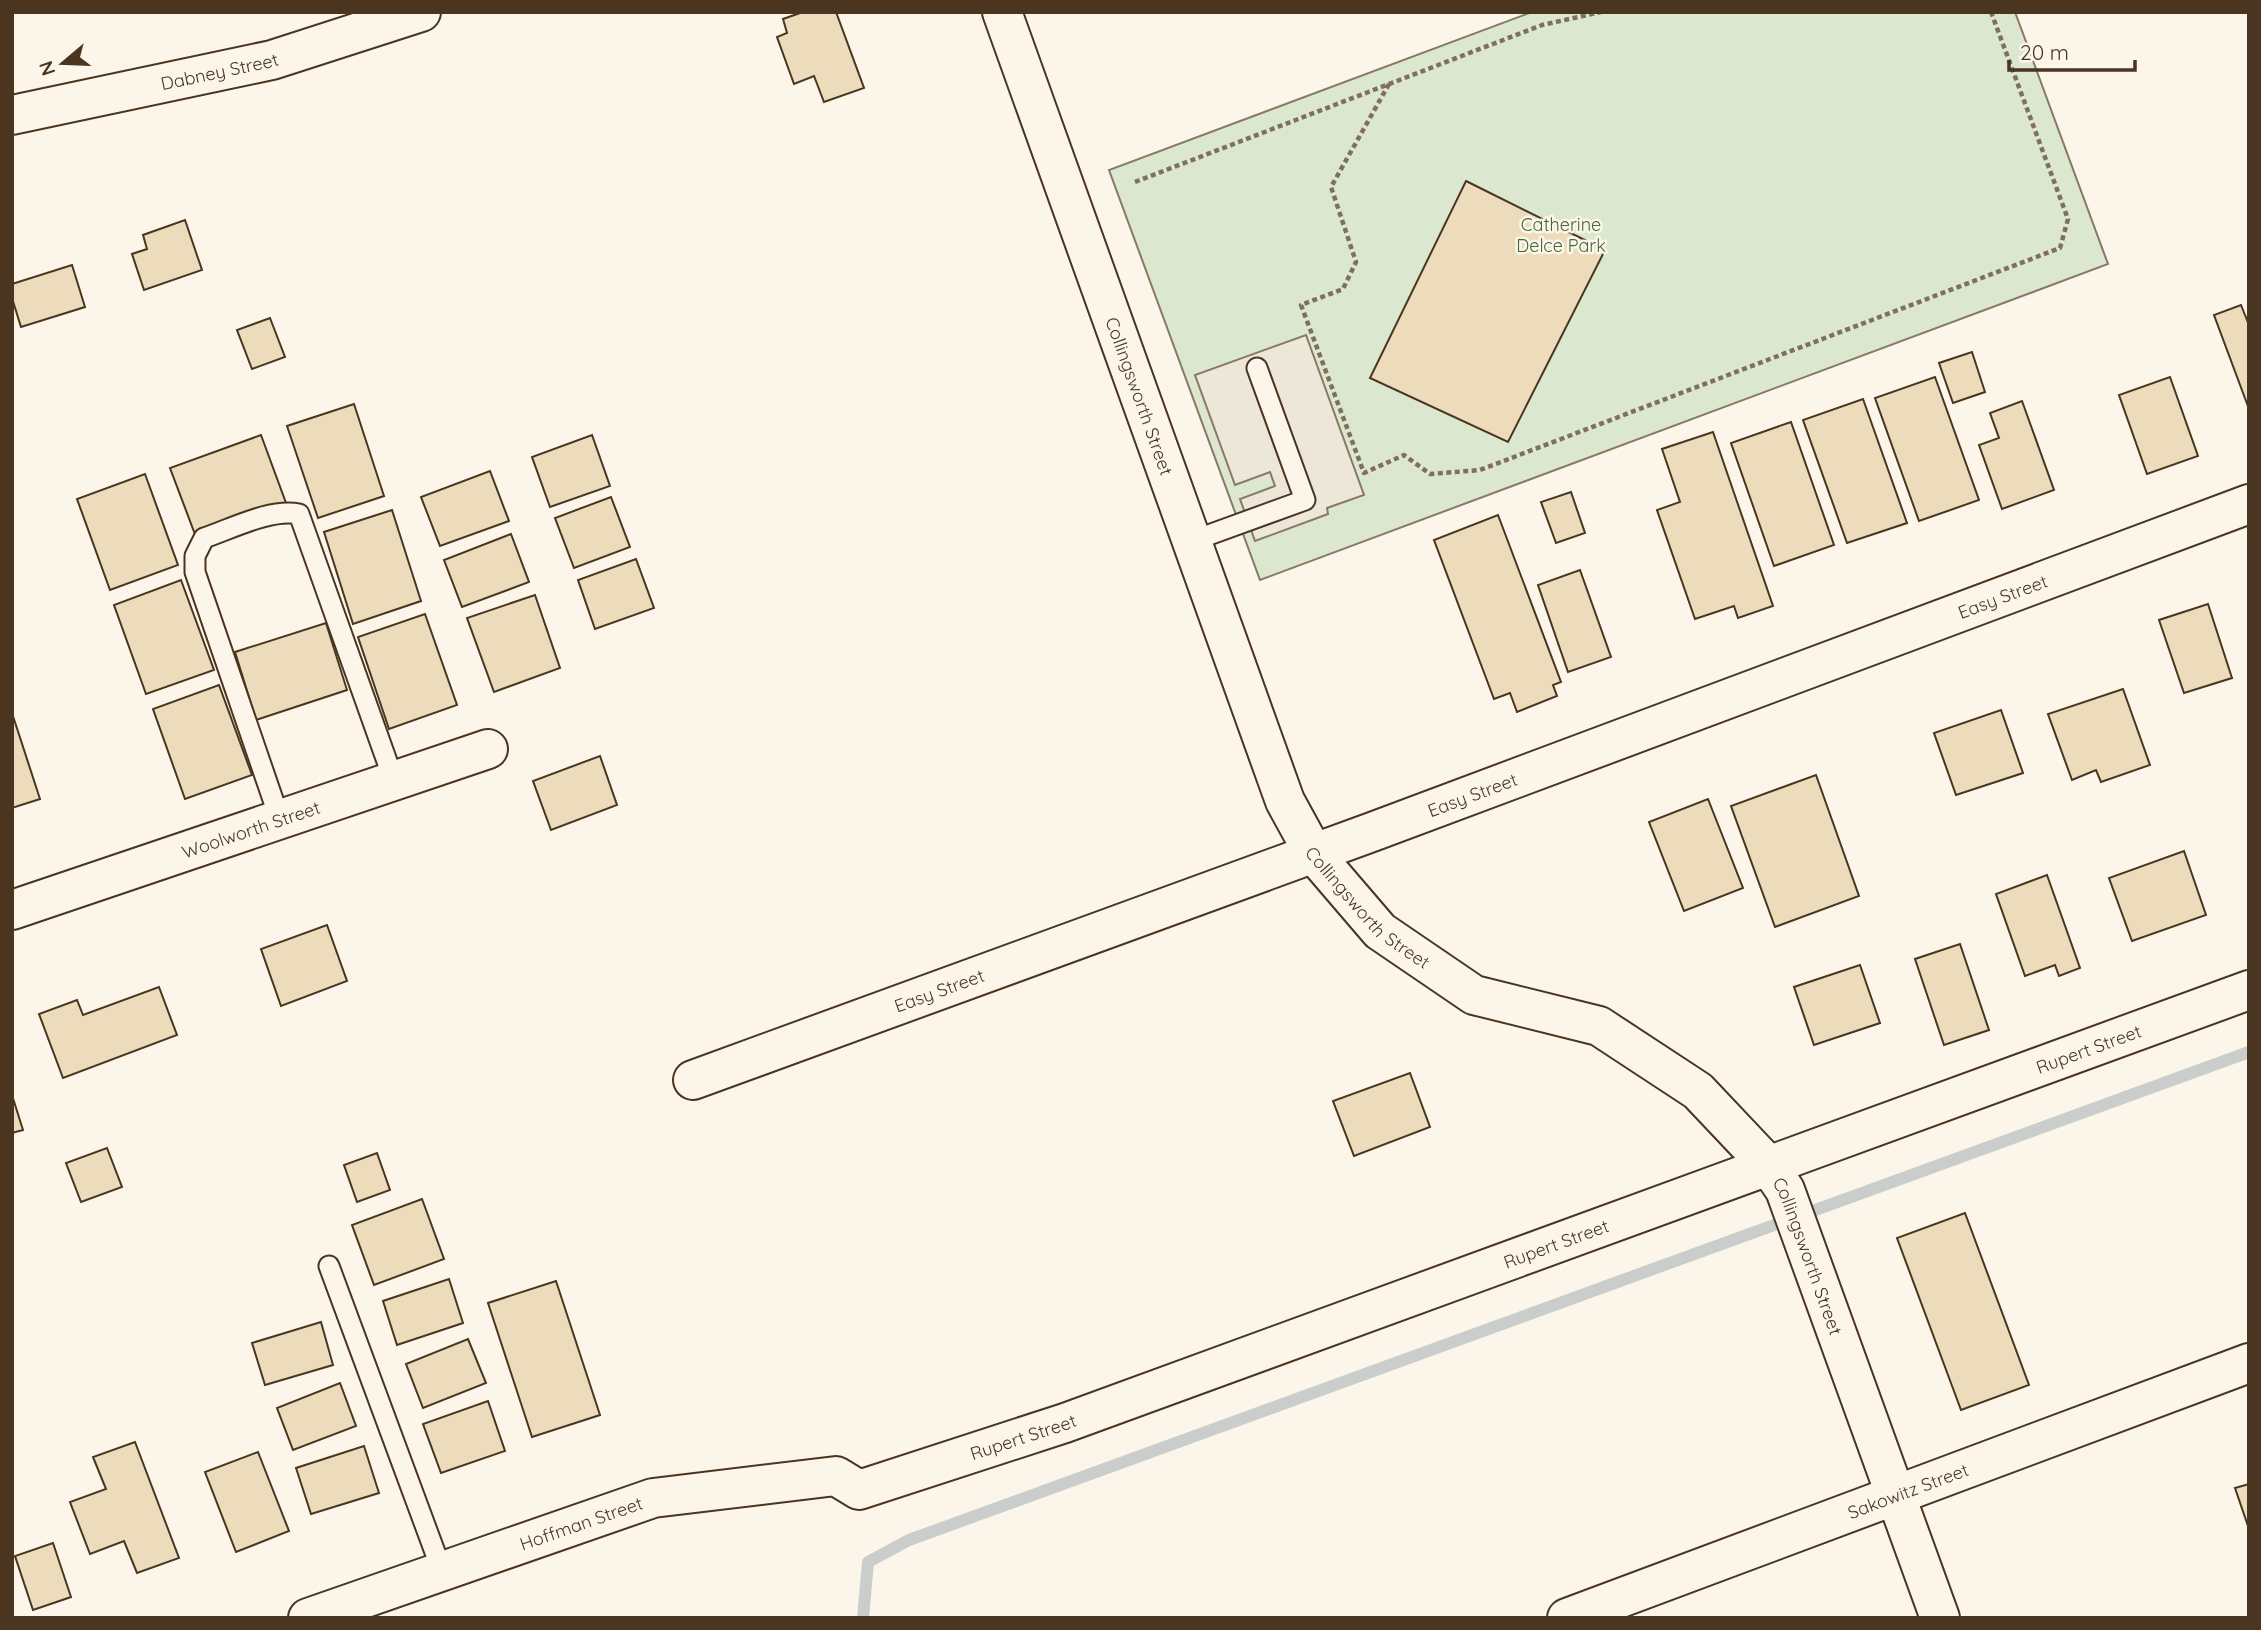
<svg xmlns="http://www.w3.org/2000/svg" width="2261" height="1630" font-family="Quicksand,sans-serif">
  <rect width="100%" height="100%" fill="#fbf6e9"/>
  <path fill="#dce7d0" stroke="#887966" stroke-width="2" d="M1532,12H2015L2108,264L1260,580L1109,170Z"/>
  <path fill="#ede7d9" stroke="#887966" stroke-width="2" d="M1306,335L1364,495L1327,508L1328,514L1255,541L1240,499L1275,486L1270,472L1235,485L1195,375Z"/>
  <g fill="none" stroke-linecap="round" stroke-linejoin="round">
    <path stroke="#c9cecd" stroke-width="12" d="M863,1618L868,1562L909,1540L2249,1052"/>
  </g>
  <g fill="#ecdcbc" stroke="#4a3520" stroke-width="2">
    <path d="M803,12H836L864,88L824,102L814,76L794,84L777,37L787,33L783,19Z"/>
    <path d="M1466,181L1605,250L1508,442L1370,378Z"/>
    <path d="M185,220L202,270L144,290L132,254L147,249L143,235Z"/>
    <path d="M72,265L85,307L21,327L12,298V284Z"/>
    <path d="M2241,305L2249,325V409L2214,315Z"/>
    <path d="M270,318L285,357L252,369L237,330Z"/>
    <path d="M1972,352L1985,392L1953,403L1939,363Z"/>
    <path d="M1935,377L1979,500L1919,521L1875,398Z"/>
    <path d="M2170,377L2198,456L2147,474L2119,395Z"/>
    <path d="M1863,399L1907,523L1847,543L1803,420Z"/>
    <path d="M2022,401L2054,490L2002,509L1979,445L1999,438L1990,413Z"/>
    <path d="M354,404L384,496L318,518L287,426Z"/>
    <path d="M1791,422L1834,545L1774,566L1731,443Z"/>
    <path d="M1713,432L1773,606L1738,618L1734,606L1695,619L1657,510L1680,502L1662,449Z"/>
    <path d="M261,435L286,503L196,537L170,468Z"/>
    <path d="M592,435L610,486L550,507L532,457Z"/>
    <path d="M490,471L509,521L440,546L421,497Z"/>
    <path d="M145,474L178,565L110,590L77,499Z"/>
    <path d="M1571,492L1585,533L1556,543L1541,502Z"/>
    <path d="M611,497L630,547L574,568L555,518Z"/>
    <path d="M392,510L421,601L353,624L324,532Z"/>
    <path d="M1498,515L1561,682L1553,685L1557,696L1517,712L1510,693L1494,699L1434,540Z"/>
    <path d="M511,534L529,582L462,607L444,560Z"/>
    <path d="M636,559L654,608L595,629L578,580Z"/>
    <path d="M1580,570L1611,657L1568,672L1538,585Z"/>
    <path d="M181,580L214,670L146,694L114,605Z"/>
    <path d="M535,595L560,668L494,692L467,618Z"/>
    <path d="M2208,604L2232,678L2184,693L2159,620Z"/>
    <path d="M425,614L457,705L389,729L358,637Z"/>
    <path d="M326,623L347,690L256,720L235,652Z"/>
    <path d="M219,685L252,775L185,799L153,709Z"/>
    <path d="M2123,689L2150,765L2101,782L2096,770L2072,780L2048,714Z"/>
    <path d="M2001,710L2023,773L1956,795L1934,733Z"/>
    <path d="M12,713L40,799L12,808Z"/>
    <path d="M600,756L617,805L551,830L533,781Z"/>
    <path d="M1816,775L1859,896L1775,927L1731,806Z"/>
    <path d="M1708,799L1743,888L1684,911L1649,822Z"/>
    <path d="M2184,851L2206,915L2132,941L2109,878Z"/>
    <path d="M2047,875L2080,968L2059,976L2055,965L2025,976L1996,894Z"/>
    <path d="M327,925L347,981L281,1006L261,949Z"/>
    <path d="M1960,944L1989,1030L1944,1045L1915,959Z"/>
    <path d="M1860,965L1880,1023L1814,1045L1794,987Z"/>
    <path d="M159,987L177,1035L63,1078L39,1014L77,1000L83,1015Z"/>
    <path d="M1410,1073L1430,1127L1354,1156L1333,1101Z"/>
    <path d="M12,1095L23,1130L12,1133Z"/>
    <path d="M107,1148L122,1187L81,1202L66,1163Z"/>
    <path d="M377,1153L390,1190L357,1202L344,1165Z"/>
    <path d="M422,1199L444,1259L374,1285L352,1225Z"/>
    <path d="M1965,1213L2029,1385L1961,1410L1897,1238Z"/>
    <path d="M449,1279L463,1323L397,1345L383,1301Z"/>
    <path d="M556,1281L600,1415L532,1437L488,1303Z"/>
    <path d="M321,1322L333,1365L265,1385L252,1343Z"/>
    <path d="M468,1339L486,1383L423,1408L406,1364Z"/>
    <path d="M340,1383L356,1426L293,1450L277,1408Z"/>
    <path d="M488,1401L505,1451L441,1473L423,1424Z"/>
    <path d="M135,1442L179,1558L137,1573L124,1541L90,1554L70,1502L106,1489L93,1457Z"/>
    <path d="M364,1446L379,1493L311,1514L296,1468Z"/>
    <path d="M258,1452L289,1531L236,1552L205,1472Z"/>
    <path d="M2249,1484V1529L2235,1488Z"/>
    <path d="M53,1543L71,1597L33,1610L15,1556Z"/>
  </g>
  <g fill="none" stroke-linecap="round" stroke-linejoin="round">
    <defs>
      <g id="lane">
        <path d="M1192,541L1305,500L1257,368"/>
        <path d="M280,820L195,572V556L204,538C231,529 271,508 299,514L394,781"/>
        <path d="M329,1266L442,1571"/>
      </g>
      <g id="street">
        <path id="s1" d="M12,115L272,60L421,12"/>
        <path id="s2" d="M12,910L488,749"/>
        <path id="s3" d="M693,1080L1372,832L2249,504"/>
        <path id="s4" d="M1567,1618L2249,1363"/>
      </g>
      <g id="secondary">
        <path id="s5" d="M1002,12L1285,801L1314,854L1380,931L1474,995L1599,1026L1698,1091L1768,1165L1785,1190L1940,1618"/>
        <path id="s6" d="M308,1618L653,1498L836,1476L859,1490L1065,1423L2249,990"/>
      </g>
    </defs>
    <use href="#lane" stroke="#4a3520" stroke-width="23"/>
    <use href="#street" stroke="#4a3520" stroke-width="42"/>
    <use href="#secondary" stroke="#4a3520" stroke-width="42"/>
    <g stroke="#7f6f5c" stroke-width="4.5" stroke-dasharray="5 3.5" stroke-linecap="butt">
      <path d="M1389,84L1331,187L1356,262L1343,289L1301,305L1364,473L1404,455L1430,474L1480,470L2060,248L2068,219L1991,12"/>
      <path d="M1135,182L1542,25L1601,12"/>
    </g>
    <use href="#lane" stroke="#fbf6e9" stroke-width="19"/>
    <use href="#street" stroke="#fbf6e9" stroke-width="38"/>
    <use href="#secondary" stroke="#fbf6e9" stroke-width="38"/>
  </g>
  <g text-anchor="middle" dominant-baseline="central" stroke-width="5" stroke-linejoin="round" paint-order="stroke">
    <g font-size="18" fill="#4a3520" stroke="#fbf6e9">
      <text stroke="none"><textPath href="#s1" startOffset="212">Dabney Street</textPath></text>
      <text stroke="none"><textPath href="#s5" startOffset="408">Collingsworth Street</textPath></text>
      <text stroke="none"><textPath href="#s3" startOffset="1396">Easy Street</textPath></text>
      <text stroke="none"><textPath href="#s3" startOffset="830">Easy Street</textPath></text>
      <text stroke="none"><textPath href="#s2" startOffset="252">Woolworth Street</textPath></text>
      <text stroke="none"><textPath href="#s5" startOffset="975">Collingsworth Street</textPath></text>
      <text stroke="none"><textPath href="#s3" startOffset="262">Easy Street</textPath></text>
      <text stroke="none"><textPath href="#s6" startOffset="1883">Rupert Street</textPath></text>
      <text stroke="none"><textPath href="#s6" startOffset="1316">Rupert Street</textPath></text>
      <text stroke="none"><textPath href="#s5" startOffset="1563">Collingsworth Street</textPath></text>
      <text stroke="none"><textPath href="#s6" startOffset="749">Rupert Street</textPath></text>
      <text stroke="none"><textPath href="#s4" startOffset="364">Sakowitz Street</textPath></text>
      <text stroke="none"><textPath href="#s6" startOffset="289">Hoffman Street</textPath></text>
    </g>
    <g font-size="18" fill="#436837" stroke="#fbf6e9">
      <text x="1561" y="224">Catherine<tspan x="1561" dy="21">Delce Park</tspan></text>
    </g>
  </g>
  <rect width="2261" height="1630" fill="none" stroke="#4a3520" stroke-width="28"/>
  <g transform="translate(63 63) rotate(251)" stroke="#fbf6e9" stroke-width="5" paint-order="stroke">
  <path d="M0-5L12 26L0 18L-12 26Z" fill="#4a3520"/>
  <text y="-10" font-size="19" font-weight="bold" text-anchor="middle" fill="#4a3520">N</text>
  </g>
  <path d="M2009 60v10h126v-10" fill="none" stroke="#4a3520" stroke-width="3.5"/>
  <text x="2020" y="60" font-size="21" fill="#4a3520" stroke="#fbf6e9" stroke-width="5" paint-order="stroke">20 m</text>
</svg>
